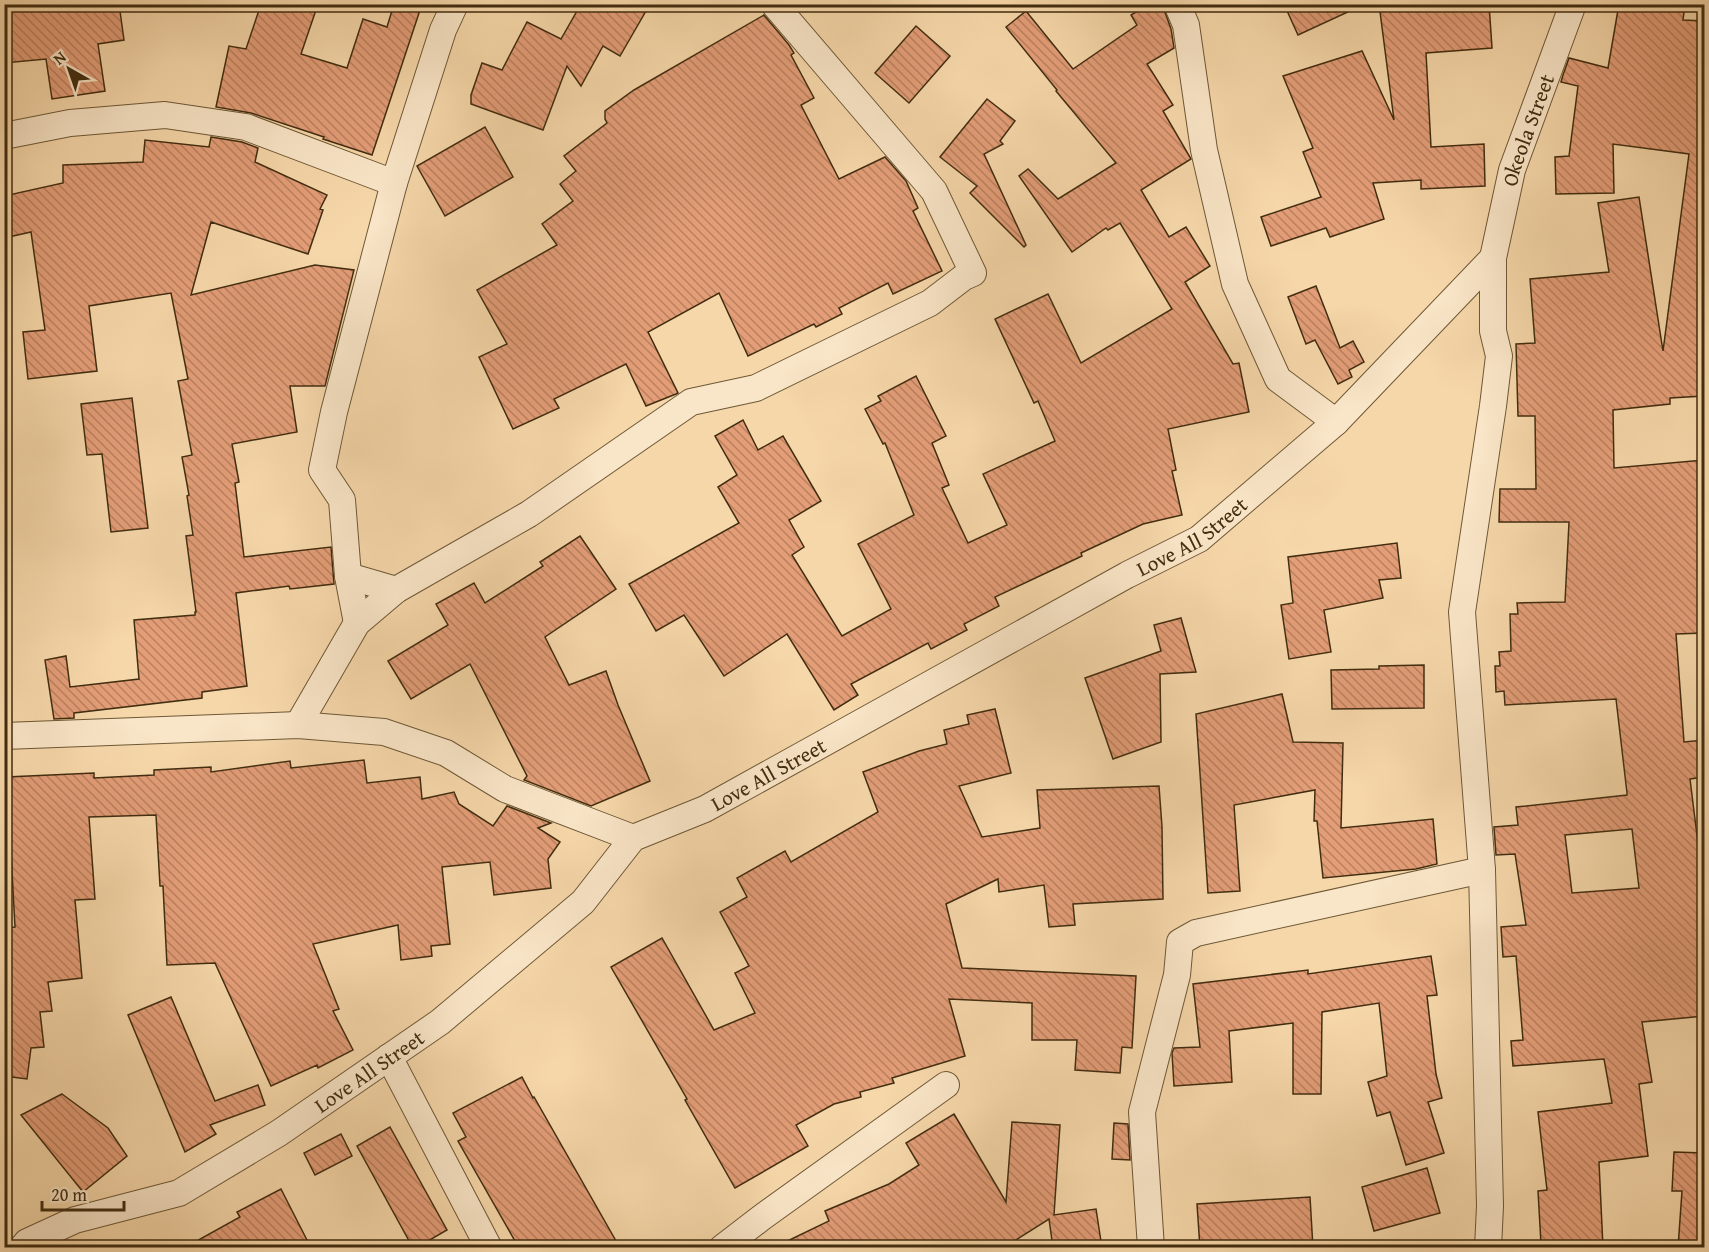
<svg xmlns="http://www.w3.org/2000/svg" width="1709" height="1252" font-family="'Gentium Book Plus',serif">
  <defs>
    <pattern id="building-back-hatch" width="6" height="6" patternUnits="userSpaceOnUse" patternTransform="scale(1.5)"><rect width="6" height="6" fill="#e39d77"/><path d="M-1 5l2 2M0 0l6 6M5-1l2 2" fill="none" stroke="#ba8060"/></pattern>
  </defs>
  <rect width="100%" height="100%" fill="#f6d7a9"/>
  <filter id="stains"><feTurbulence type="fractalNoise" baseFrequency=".00333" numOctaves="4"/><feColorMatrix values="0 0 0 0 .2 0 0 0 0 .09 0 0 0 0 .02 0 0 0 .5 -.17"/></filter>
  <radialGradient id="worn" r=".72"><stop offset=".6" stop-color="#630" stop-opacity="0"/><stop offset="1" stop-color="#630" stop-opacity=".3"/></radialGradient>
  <g fill="url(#building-back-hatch)" stroke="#412d10" stroke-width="1.5" fill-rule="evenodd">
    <path d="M4,4H119L124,40L98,44L105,91L52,99L46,59L4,63Z"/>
    <path d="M261,4H318L301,54L347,68L363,19L387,27L394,4H422L372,155L323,139L324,137L251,113L216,107L229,46L246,49Z"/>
    <path d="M581,4H650L620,56L603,46L581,86L567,66L543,130L471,104V95L482,63L502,70L527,22L561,39Z"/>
    <path d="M1149,4H1162L1171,29L1174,48L1147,64L1173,105L1163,111L1191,159L1141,190L1169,237L1186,227L1210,266L1185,282L1233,364L1239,363L1249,412L1168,429L1176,470L1172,471L1182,515L1143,524L1081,553L1082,556L995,597L999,606L964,624L967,630L931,649L928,643L851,684L858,695L834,710L787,634L724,676L684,615L656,631L629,584L739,523L718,487L737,475L715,436L743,420L758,450L783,436L821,501L789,520L804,547L792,555L842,636L891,609L858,544L914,515L885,443L883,444L865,409L881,401L878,396L916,376L946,436L932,443L949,485L942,488L968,543L1007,525L983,474L1055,441L1038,401L1034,403L995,319L1048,294L1081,363L1172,309L1120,223L1108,230L1106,228L1072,252L1019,176L1028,169L1058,199L1116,163L1056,91L1057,90L1006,27L1026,11L1073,69L1137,25L1131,15Z"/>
    <path d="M1284,4H1365L1298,35Z"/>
    <path d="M1379,4H1489L1492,48L1426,53L1431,147L1484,144L1485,186L1421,189V180L1373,183L1384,219L1330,237L1326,228L1271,246L1261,217L1321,197L1303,152L1313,148L1283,76L1362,51L1394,120Z"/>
    <path d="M1619,4H1685L1683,20L1704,21V396L1670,398V404L1613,410L1614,468L1704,460V633L1676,634L1684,742L1704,740V777L1690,779L1704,892V1016L1642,1022L1652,1082L1639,1084L1648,1156L1599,1162L1603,1248H1558V1243L1541,1244L1538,1191L1547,1190L1538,1112L1612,1103L1604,1059L1513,1066L1511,1041L1523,1040L1516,956L1503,957L1501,927L1526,925L1515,854L1496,855L1494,827L1518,825L1516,807L1627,795V793L1616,699L1505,705L1504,691L1496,692L1495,666H1500L1499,652L1511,651L1510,614H1518L1517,603L1565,602L1569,522H1499L1500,489H1536L1535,416H1518L1516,344L1535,343L1530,279L1609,272L1598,203L1639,197L1663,351L1689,154L1613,144L1614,193L1556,194L1555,157L1569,156L1578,86L1561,82L1563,75L1569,58L1608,68ZM1632,829L1639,888L1572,893L1565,835Z"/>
    <path d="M764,15L789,45L794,53L791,55L814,98L801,105L839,179L885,157L906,181L918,208L913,211L942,271L893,294L888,283L839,308L842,314L816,327L814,324L748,356L719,293L648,332L678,393L676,394L646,406L626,364L554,399L559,408L513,429L479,357L507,344L477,290L557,245L542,224L573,201L560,184L576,171L564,156L607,123L605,119V111L634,90Z"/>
    <path d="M916,26L950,56L909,103L875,73Z"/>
    <path d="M987,99L1015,121L1000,141L1003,144L984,154L1026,245L1024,247L970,193L977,186L940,157Z"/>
    <path d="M485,127L513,177L445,216L417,166Z"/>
    <path d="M211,137L242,142L258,148L255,162L327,195L320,209L323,210L308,254L211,222L191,295L315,265L354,270L325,386H290L297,432L232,444L239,482L235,483L244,557L331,547L334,584L290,589L289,586L236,593L247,686L202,692V698L74,713V718L54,719L45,660L66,656L70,687L139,679L134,620L195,615V612H196L186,536L193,535L187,496L189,495L182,457L192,455L178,381L188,379L171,293L89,306L97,371L28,379L23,332L45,330L31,232L4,238V196L63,183V165L143,162L145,140L209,147Z"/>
    <path d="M1316,286L1340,348L1353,341L1364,362L1349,370L1352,377L1338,384L1315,340L1306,344L1288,297Z"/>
    <path d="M132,398L148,528L111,532L102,454L87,455L81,404Z"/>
    <path d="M580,536L616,589L545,637L569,685L606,671L618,705L650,781L591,806L524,780L527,776L470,664L411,699L388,661L448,625L436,604L474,583L485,603L543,566L540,562Z"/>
    <path d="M1397,543L1401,578L1379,580L1383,598L1324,610L1331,652L1289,659L1281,605L1293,603L1288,557Z"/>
    <path d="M1181,618L1196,672L1160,674L1161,742L1113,759L1085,678L1161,651L1154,625Z"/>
    <path d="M1424,665V708L1332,709L1331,670L1379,669V666Z"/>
    <path d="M1282,694L1293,742L1343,743L1341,828L1433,819L1437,864L1416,869L1323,878L1317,821H1314L1315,790L1234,805L1240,891L1208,893L1196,714Z"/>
    <path d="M995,709L1011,773L959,786L982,837L1040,828L1037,790L1159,786L1162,827L1163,899L1073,904L1075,925L1049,927L1044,885L999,892L998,879L946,904L962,968L1136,976L1132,1048L1122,1047L1120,1073L1075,1070L1077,1040H1032V1003L949,999L965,1056L892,1078L894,1083L860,1092L861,1097L834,1104L796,1125L808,1146L735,1188L685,1100L687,1099L611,967L662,938L714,1030L755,1013L735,973L749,966L720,912L747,897L737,878L785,851L791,862L878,812L863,772L919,751L947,744L944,730L969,724L967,715Z"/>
    <path d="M364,760L367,783L420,777L422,799L454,792L459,804L493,826L507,806L551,823L538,828L560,842L548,859L551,888L494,895L490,862L442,867L450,944L431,946L432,956L401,960L398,925L313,944L339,1009L333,1011L353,1050L318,1068L317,1065L271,1086L215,963L167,965L163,886H160L156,815L89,817L95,899L75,900L82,978L48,982L52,1011L40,1012L44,1047L31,1048L27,1079L4,1076V928L15,927L7,777L94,773V778L154,775V770L211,767V772L290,761L291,768Z"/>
    <path d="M1431,956L1437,995L1427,996L1436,1074L1442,1098L1428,1102L1444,1153L1406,1165L1390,1112L1377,1116L1368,1082L1387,1076L1379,1003L1322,1012L1321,1094H1293V1023L1229,1031L1232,1082L1174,1086L1172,1053L1174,1048L1200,1047L1193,984L1308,970V974Z"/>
    <path d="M171,997L215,1101L258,1085L265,1105L210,1125L216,1134L185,1152L128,1015Z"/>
    <path d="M522,1077L533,1098L534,1097L620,1248H519L458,1141L466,1137L453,1113Z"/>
    <path d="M62,1094L108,1128L127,1156L83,1192L21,1115Z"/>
    <path d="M954,1114L1006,1202L1012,1122L1060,1125L1054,1215L1096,1209L1102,1248H1053L1049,1219L1003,1248H773L829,1221L825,1211L889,1184L919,1165L906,1143Z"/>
    <path d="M1114,1123L1128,1124L1130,1160L1112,1159Z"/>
    <path d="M390,1127L447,1230L416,1248H413L357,1146Z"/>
    <path d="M341,1134L352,1156L315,1175L304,1153Z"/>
    <path d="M1674,1152L1704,1153V1248H1678L1682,1191H1672Z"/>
    <path d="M1427,1168L1440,1213L1374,1231L1362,1187Z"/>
    <path d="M281,1189L311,1248H184L240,1217L237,1212Z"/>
    <path d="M1310,1197L1313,1248H1200L1197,1204Z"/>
  </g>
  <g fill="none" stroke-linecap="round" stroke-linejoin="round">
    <defs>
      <g id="minor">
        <path d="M1177,4L1186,25L1204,150L1235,284L1278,379L1336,422"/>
        <path d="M4,136L70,123L165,115L246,127L394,183L443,30L455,4"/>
        <path d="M348,576L396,590"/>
        <path d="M357,623L348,576L342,500L322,470L334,412L394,183"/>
        <path d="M298,725L357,623L396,590L529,514L691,402L756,388L930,303L964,277L973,273L934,191L774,4"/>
        <path d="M4,736L298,725L384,732L446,753L505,789L633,838"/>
        <path d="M1482,870L1490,1206L1488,1248"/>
        <path d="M389,1057L489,1248"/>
        <path id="s1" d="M22,1248L27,1242L75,1220L179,1193L279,1133L440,1022L583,902L633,838L705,809L1127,575L1199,539L1336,422L1493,258"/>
        <path d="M722,1248L761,1218L946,1085"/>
        <path id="s2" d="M1151,1248L1142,1112L1177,975L1180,942L1196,933L1482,870L1462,612L1493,406L1499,356L1493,331V258L1512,170L1573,4"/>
      </g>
    </defs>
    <use href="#minor" stroke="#6e5836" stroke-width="28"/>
    <use href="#minor" stroke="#f9e5c7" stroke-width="26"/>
  </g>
  <g text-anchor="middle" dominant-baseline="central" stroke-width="6" stroke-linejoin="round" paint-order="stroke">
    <g font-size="21" fill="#412d10" stroke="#f9e5c7">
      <text stroke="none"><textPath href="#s2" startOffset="1371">Okeola Street</textPath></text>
      <text stroke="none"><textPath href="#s1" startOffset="1384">Love All Street</textPath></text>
      <text stroke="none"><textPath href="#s1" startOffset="898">Love All Street</textPath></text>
      <text stroke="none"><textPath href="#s1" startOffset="394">Love All Street</textPath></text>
    </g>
  </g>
  <rect width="1709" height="1252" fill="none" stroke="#f6d7a9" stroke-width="24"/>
  <rect x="6" y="6" width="1697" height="1240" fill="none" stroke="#412d10" stroke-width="3"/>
  <rect x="12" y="12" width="1685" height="1228" fill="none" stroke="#412d10" stroke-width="1.5"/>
  <g transform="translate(69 69) rotate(320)" stroke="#f9e5c7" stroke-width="4.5" paint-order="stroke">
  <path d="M0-4.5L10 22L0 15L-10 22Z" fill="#412d10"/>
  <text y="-9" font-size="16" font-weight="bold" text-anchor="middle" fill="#412d10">N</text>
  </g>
  <path d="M42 1201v9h82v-9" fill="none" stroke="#412d10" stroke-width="3"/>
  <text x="51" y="1201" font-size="18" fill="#412d10" stroke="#f9e5c7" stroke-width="4.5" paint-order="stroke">20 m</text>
  <rect width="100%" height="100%" filter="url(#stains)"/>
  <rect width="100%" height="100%" fill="url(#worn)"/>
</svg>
